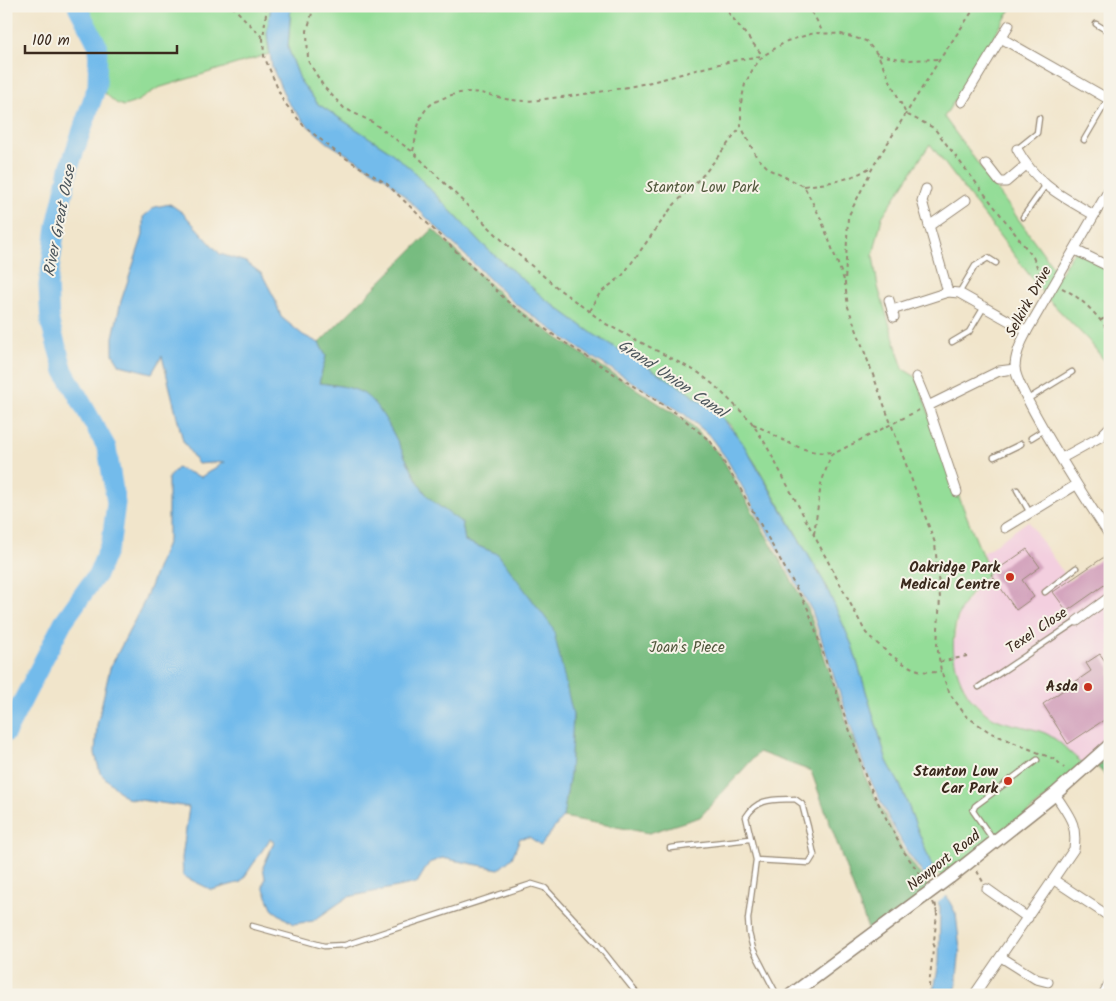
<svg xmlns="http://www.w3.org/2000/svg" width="1116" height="1001" font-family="Kalam,sans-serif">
  <rect width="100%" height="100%" fill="#f7f3e8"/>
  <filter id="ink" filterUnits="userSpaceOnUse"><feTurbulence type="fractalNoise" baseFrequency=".02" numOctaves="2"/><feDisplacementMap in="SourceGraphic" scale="10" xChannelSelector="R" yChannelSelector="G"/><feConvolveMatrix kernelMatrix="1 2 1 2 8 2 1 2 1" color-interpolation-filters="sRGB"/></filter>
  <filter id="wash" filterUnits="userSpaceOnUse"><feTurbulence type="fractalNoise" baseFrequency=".0096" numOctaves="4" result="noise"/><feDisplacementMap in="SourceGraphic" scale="20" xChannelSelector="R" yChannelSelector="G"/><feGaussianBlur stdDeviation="1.12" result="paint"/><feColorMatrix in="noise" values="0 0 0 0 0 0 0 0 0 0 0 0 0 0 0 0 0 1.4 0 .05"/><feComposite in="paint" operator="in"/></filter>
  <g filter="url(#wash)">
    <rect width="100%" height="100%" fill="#f1e5cb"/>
    <path fill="#f3cfdf" d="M1028,521L1069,581L1110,552V746L1086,765L1066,751L1056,740L1034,729L1009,725L987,714L970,697L960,678L955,663L953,647L960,611L989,572L983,553Z"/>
    <g fill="#94dd98" stroke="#68845b">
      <path d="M77,6H271L267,34L269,54L158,88L136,102L124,106L116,103L99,88C110,66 88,26 77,6Z"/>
      <path d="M291,6H1013L944,117L1059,275L1075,250L1110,267V368L1089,341L1046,297L930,144L882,217L873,256L878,287L903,369L916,377L957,492L989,572C979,584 967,597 960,611C945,646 956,692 987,714C1005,726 1026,725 1045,733C1061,740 1071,756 1086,765L950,877L935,874L900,785L887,761L852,645L824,582L757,466L731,426L720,415L676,384L593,334L545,299L483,245L411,169L388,150L318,104L301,82L288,48Z"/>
    </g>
    <g fill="#77bc80" stroke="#59734f">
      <path d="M433,229L508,302L559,339L689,423L721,456L808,609L867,781L902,849L929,887L923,897L868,929L811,771L759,752L700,817L649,833L563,817L570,773L573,715L498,554L465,541L462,523C450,514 435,505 426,494C406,467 389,411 363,394C351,386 334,385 319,383L326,356L319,343Z"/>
      <path d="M1110,745V780L1091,761Z"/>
    </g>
    <g fill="#73bbeb" stroke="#577284">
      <path d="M271,6H291L288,48L301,82L318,104L388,150L411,169L483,245L545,299L593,334L676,384L720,415L742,442L824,582L838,613L852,645L887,761L900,785L935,874L956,914L960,949L955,995H933L939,963L940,907L928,881L908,853L889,819L865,769L812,611L726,458L708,434L683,413L587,354L513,302L386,178L328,143L306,124L287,101L272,67L267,33Z"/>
      <path d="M170,204L183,213L220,254L246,262L262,274L275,299L281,317L303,335L319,343L326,356L319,383C334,385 351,386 364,394C389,411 406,467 426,494C435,505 451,514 462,523L465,541L498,554L553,628L573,715L570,773L563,817L541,845L529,837L520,838L512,858L499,869L442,858L429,863L417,883L348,897L313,921L293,924L273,910L263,887L265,878L263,867L274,842L270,839L241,882L212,890L183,876L182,858L189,807L126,798L100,773L95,753L97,725L110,668L144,602L168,540V478L177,468L201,477L224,462L198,464L183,441L162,356L152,373L120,365L113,354V337L121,301L143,235V217L155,207Z"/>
    </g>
    <path fill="#f1e5cb" d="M938,873L948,895L936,904L926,882Z"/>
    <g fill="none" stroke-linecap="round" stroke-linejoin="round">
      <path stroke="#73bbeb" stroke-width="19" d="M6,733L63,622L98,573L111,541L116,503L107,448L64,371L50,323L48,285L56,226L70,165L97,86L98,46L77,6"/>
    </g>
    <g id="blocks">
      <g fill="#d4a5be">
        <path d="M1027,549L1040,567L1022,580L1034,597L1016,610L991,574Z"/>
        <path d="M1110,553V581L1067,611L1053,592Z"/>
        <path d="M1100,654L1110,668V716L1068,744L1043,704L1091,671L1086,663Z"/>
      </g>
    </g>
  </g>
  <g filter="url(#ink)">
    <use href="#blocks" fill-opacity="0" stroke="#968874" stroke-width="1"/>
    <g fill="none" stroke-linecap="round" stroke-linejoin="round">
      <defs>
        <g id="lane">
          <path d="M1096,24L1106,30L1110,22"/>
          <path d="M1084,140L1108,99"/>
          <path d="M1017,149L1037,133L1039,118"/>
          <path d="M1023,217L1045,186"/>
          <path d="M959,293L975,266L988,258L996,263"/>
          <path d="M952,342L969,332L984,307"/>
          <path d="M1028,399L1072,372"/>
          <path d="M1031,438L1044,430"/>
          <path d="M994,457L1021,444"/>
          <path d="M1017,490L1030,513"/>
          <path d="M1045,592L1076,568"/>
          <path d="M979,687L1077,621"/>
          <path d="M994,841L973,811L975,806L1037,760"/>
          <path d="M670,848L750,839"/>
          <path d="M756,860L809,863L814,855L808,827L802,804L795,799C774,800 758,797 746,817L756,860L748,919L749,933L753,949L777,995"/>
          <path d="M252,926L324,946L345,945L532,884L545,888L598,945L638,995"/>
        </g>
        <g id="street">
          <path d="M1001,38L1110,100"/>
          <path d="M962,102L1009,25"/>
          <path d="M1017,149C1036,184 1061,196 1094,215"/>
          <path d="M986,164L1000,182H1006L1026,165"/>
          <path d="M1110,188L1027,331C1021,342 1015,355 1015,367C1014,388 1094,512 1110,536"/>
          <path d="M926,189L922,201L948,292L959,293L1027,331"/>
          <path d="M929,226L966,200"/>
          <path d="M1075,250L1110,267"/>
          <path d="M889,300L894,317"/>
          <path d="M892,310L948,292"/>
          <path d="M916,377L928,406L999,371L1015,369"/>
          <path d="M928,406L957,492"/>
          <path d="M1062,458L1100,437L1110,427"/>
          <path d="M1005,528L1076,485"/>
          <path d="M1077,621L1110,597"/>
          <path d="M1054,880L1110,917"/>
          <path d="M987,889L1028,918"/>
          <path d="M1001,957L1036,979L1048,982"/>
          <path d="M974,995L1074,849C1078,823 1068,815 1055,794"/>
          <path d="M1103,995L1110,982"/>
        </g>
        <g id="secondary">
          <path d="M950,877L1055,794L1110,745"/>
          <path d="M791,995L923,897"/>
        </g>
      </defs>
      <use href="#lane" stroke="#968874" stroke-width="7"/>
      <use href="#street" stroke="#968874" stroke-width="11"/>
      <use href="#secondary" stroke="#968874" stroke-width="15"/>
      <g stroke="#968874" stroke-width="2" stroke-dasharray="4 4" stroke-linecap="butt">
        <path d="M232,6L263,38"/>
        <path d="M267,6L263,38L264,56L283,101L304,126L336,152L387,184L508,302L559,339L679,415L711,442L741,490L808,609L867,781L902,849L925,881"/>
        <path d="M314,6L307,31L308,61L324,87L344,108L372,122L413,152L507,245L560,290L606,324L699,373L714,385L750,420L765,443L866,633C885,651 913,678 941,671"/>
        <path d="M723,6L763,56"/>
        <path d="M806,6L815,17L823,33"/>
        <path d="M976,6L940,59L874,165L848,217L845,283L848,307L935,543L940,598L937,645L941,671L950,694L966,716L991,733L1056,760L1064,768"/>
        <path d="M878,55L907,60L940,59"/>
        <path d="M413,151C418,131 417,109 439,100C478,82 488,100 524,101C536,101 549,98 562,97C594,93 628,88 659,80C694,71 727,60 763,56"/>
        <path d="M804,186C829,183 850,181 872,166"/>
        <path d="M844,280L821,219L804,186L770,170L756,156L741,126V103L745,84L754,67L763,56L787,41L814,33L841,34L866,41L878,55L906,114L934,128L1033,257L1040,274L1047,278"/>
        <path d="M1062,288C1081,297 1099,316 1110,334"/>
        <path d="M589,311L600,293L622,276L672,207L705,173L741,127"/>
        <path d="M1101,320L1110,316"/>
        <path d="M753,424C779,436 802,456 834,452"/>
        <path d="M814,534L821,484L831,455L919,410"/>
        <path d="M940,662L967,656"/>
        <path d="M1103,767H1110"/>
        <path d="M977,871L983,882"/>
        <path d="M933,902L937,912"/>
        <path d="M928,995L937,914L935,901"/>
      </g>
      <use href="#lane" stroke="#fff" stroke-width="4.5"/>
      <use href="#street" stroke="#fff" stroke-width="9"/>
      <use href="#secondary" stroke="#fff" stroke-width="12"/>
      <defs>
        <path id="secondary-bridge" d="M923,897L950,877"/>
      </defs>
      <use href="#secondary-bridge" stroke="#968874" stroke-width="15" stroke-linecap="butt"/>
      <use href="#secondary-bridge" stroke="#fff" stroke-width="12"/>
    </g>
  </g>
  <g fill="#c8321e" stroke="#f7f3e8" stroke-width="2">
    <circle cx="1010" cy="577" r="5"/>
    <circle cx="1088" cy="687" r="5"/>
    <circle cx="1008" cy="781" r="5"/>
  </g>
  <g text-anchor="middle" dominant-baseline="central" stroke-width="4" stroke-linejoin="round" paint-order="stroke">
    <g font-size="15" fill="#51573c" stroke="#f7f3e8">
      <text x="702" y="188">Stanton Low Park</text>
      <text x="687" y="648">Joan's Piece</text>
    </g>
    <g font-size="15" fill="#3b2a1e" stroke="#f7f3e8">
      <text transform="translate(1029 302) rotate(-61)">Selkirk Drive</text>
      <text transform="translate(1037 631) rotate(-34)">Texel Close</text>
      <text transform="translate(944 861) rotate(-38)">Newport Road</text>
    </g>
    <g font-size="15" font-weight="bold" fill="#3b2a1e" stroke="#f7f3e8" text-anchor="end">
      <text x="1000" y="568">Oakridge Park<tspan x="1000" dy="17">Medical Centre</tspan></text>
      <text x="1078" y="687">Asda</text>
      <text x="998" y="772">Stanton Low<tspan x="998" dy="17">Car Park</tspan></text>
    </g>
    <g font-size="16" font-style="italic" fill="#4c565c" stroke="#f7f3e8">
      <text transform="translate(60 221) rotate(-79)">River Great Ouse</text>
      <text transform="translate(672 379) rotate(34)">Grand Union Canal</text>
    </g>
  </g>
  <rect width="1116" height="1001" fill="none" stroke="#f7f3e8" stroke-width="25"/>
  <path d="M25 45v8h152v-8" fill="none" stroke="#3b2a1e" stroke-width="2.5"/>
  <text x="32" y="45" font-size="15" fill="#3b2a1e" stroke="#f7f3e8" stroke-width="4" paint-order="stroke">100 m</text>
</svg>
